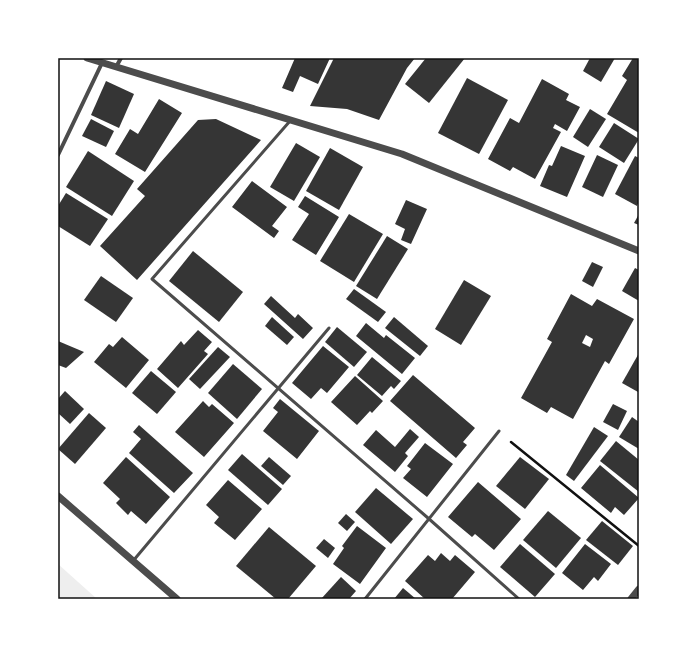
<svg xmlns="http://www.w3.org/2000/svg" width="697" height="657" font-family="'Varela Round',sans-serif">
  <rect width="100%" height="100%" fill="#fff"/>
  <path fill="#eee" d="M58,564L97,599H58Z"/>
  <g fill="#353535" fill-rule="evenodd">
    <path d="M295,58H330L318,84L300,76L293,92L282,88Z"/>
    <path d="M334,58H415L407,68L379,120L347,109L310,106Z"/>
    <path d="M426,58H465L429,103L405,84Z"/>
    <path d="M590,58H615L601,82L583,71Z"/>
    <path d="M633,58H639V133L607,114L627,80L622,76Z"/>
    <path d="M467,78L508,100L479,154L438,133Z"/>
    <path d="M542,79L569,94L566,100L580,107L567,131L555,124L553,128L561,132L535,179L513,167L510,171L488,159L510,118L519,123Z"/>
    <path d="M106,81L134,94L119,128L91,115Z"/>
    <path d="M159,99L182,113L145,172L115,154L130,129L138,134Z"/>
    <path d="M590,109L606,119L588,147L573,137Z"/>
    <path d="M91,119L114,131L106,147L82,136Z"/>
    <path d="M216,119L261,140L137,280L100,246L145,196L137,189L198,120Z"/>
    <path d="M614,123L639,139L624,163L599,147Z"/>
    <path d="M296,143L320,157L294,201L270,187Z"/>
    <path d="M561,146L585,156L567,197L540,186L549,165L552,166Z"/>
    <path d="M330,148L363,167L339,210L306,191Z"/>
    <path d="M88,151L134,181L112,216L66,187Z"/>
    <path d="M597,155L618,165L603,197L582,187Z"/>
    <path d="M635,156L639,158V201L637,206L615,194Z"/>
    <path d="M252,181L287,207L272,226L279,231L274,238L232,207Z"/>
    <path d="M66,193L108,219L90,246L58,226V206Z"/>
    <path d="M305,196L339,217L316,255L292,240L309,214L298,207Z"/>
    <path d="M406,200L427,209L411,244L401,240L405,229L395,224Z"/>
    <path d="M349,214L383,234L354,282L320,261Z"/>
    <path d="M639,214V225L634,223Z"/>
    <path d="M387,236L408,249L377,299L356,286Z"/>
    <path d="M193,251L243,292L219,322L169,281Z"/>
    <path d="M592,262L603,267L593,287L582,281Z"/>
    <path d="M635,268L639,270V301L622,291Z"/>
    <path d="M101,276L133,298L116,322L84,300Z"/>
    <path d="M464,280L491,296L461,345L435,329Z"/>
    <path d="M354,289L386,312L378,322L346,299Z"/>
    <path d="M571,294L592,306L597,299L634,319L609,364L605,361L573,419L551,407L547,413L521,398L552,342L547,339ZM586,335L593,339L590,347L582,343Z"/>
    <path d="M271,296L295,318L298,314L313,328L303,339L264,304Z"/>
    <path d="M272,317L294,337L287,345L265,326Z"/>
    <path d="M394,317L428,346L420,356L385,328Z"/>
    <path d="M366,323L384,338L386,335L415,358L402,374L356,336Z"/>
    <path d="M337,327L367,352L354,367L325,342Z"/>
    <path d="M198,330L212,342L204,351L208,354L178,388L157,369L181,341L184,345Z"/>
    <path d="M122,337L149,360L126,388L94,362L109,344L113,347Z"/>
    <path d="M58,341L84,352L66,368L58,365Z"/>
    <path d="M323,346L349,367L327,393L321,388L311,399L292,383Z"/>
    <path d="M218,347L230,357L200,389L189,379Z"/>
    <path d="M639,353V389L638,392L622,383Z"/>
    <path d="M372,357L401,381L394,389L391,386L382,396L357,375Z"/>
    <path d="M233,364L262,389L237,419L208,393Z"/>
    <path d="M151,371L176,392L157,414L132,393Z"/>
    <path d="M413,375L475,428L463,442L467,445L456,458L390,401Z"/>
    <path d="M355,376L383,401L372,413L370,411L357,425L331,402Z"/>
    <path d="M65,391L84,409L70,424L58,413V399Z"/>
    <path d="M280,399L319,431L297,459L263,431L278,412L273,408Z"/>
    <path d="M203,401L209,407L212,404L234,423L204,457L175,432Z"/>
    <path d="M613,404L627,411L618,430L603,422Z"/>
    <path d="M89,413L106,428L75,464L58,449Z"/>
    <path d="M632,417L639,422V449L619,437Z"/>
    <path d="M139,425L193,473L174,493L129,453L141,439L133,432Z"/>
    <path d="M594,427L608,436L574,481L566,475Z"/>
    <path d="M410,429L419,437L405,453L408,456L395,472L363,445L376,430L395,447Z"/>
    <path d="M616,441L639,460V492L600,461Z"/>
    <path d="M425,443L453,464L427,497L403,478L411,469L407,466Z"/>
    <path d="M242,454L282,489L268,505L228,470Z"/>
    <path d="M126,457L170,497L146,524L131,511L128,515L116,503L120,499L103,483Z"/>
    <path d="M269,457L291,476L283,485L261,466Z"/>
    <path d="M520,457L549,479L525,509L496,486Z"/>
    <path d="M600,465L639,498L624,515L615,507L611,513L581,488Z"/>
    <path d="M228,480L262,509L235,540L214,523L219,517L206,505Z"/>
    <path d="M478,482L521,519L494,550L475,534L472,537L448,517Z"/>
    <path d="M376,488L413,519L391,544L355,512Z"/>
    <path d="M548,511L581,538L556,568L523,540Z"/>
    <path d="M346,514L355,522L347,531L338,523Z"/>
    <path d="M602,521L633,546L618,565L586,540Z"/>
    <path d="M357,526L386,548L360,584L333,564L344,548L342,546Z"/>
    <path d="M269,527L316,566L288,599H276L236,566Z"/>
    <path d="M324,539L335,548L328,558L316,548Z"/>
    <path d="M520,544L555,574L535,597L500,567Z"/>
    <path d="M585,544L611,564L598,581L594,577L583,590L562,573Z"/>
    <path d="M441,553L450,561L455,555L475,572L452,599H425L405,581L428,555L435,561Z"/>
    <path d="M341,577L356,591L349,599H321Z"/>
    <path d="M403,588L416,599H394Z"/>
  </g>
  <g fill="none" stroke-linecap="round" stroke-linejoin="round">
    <path stroke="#111" stroke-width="2.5" d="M511,442L639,546"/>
    <g stroke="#4c4c4c" stroke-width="3">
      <path d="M290,121L152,279L428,518L519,599"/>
      <path d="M133,561L329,328"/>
      <path d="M365,599L499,431"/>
    </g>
    <g stroke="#4c4c4c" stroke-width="4">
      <path d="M116,67L121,58"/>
      <path d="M58,155L102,63"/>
    </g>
    <g stroke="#4c4c4c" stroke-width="7">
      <path d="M87,58L402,154L639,251"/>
      <path d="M58,496L177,599"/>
      <path d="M631,599L639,589"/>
    </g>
  </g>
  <rect width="697" height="657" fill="none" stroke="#ffffff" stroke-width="118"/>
  <rect x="59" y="59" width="579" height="539" fill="none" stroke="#111" stroke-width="1.5"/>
</svg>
